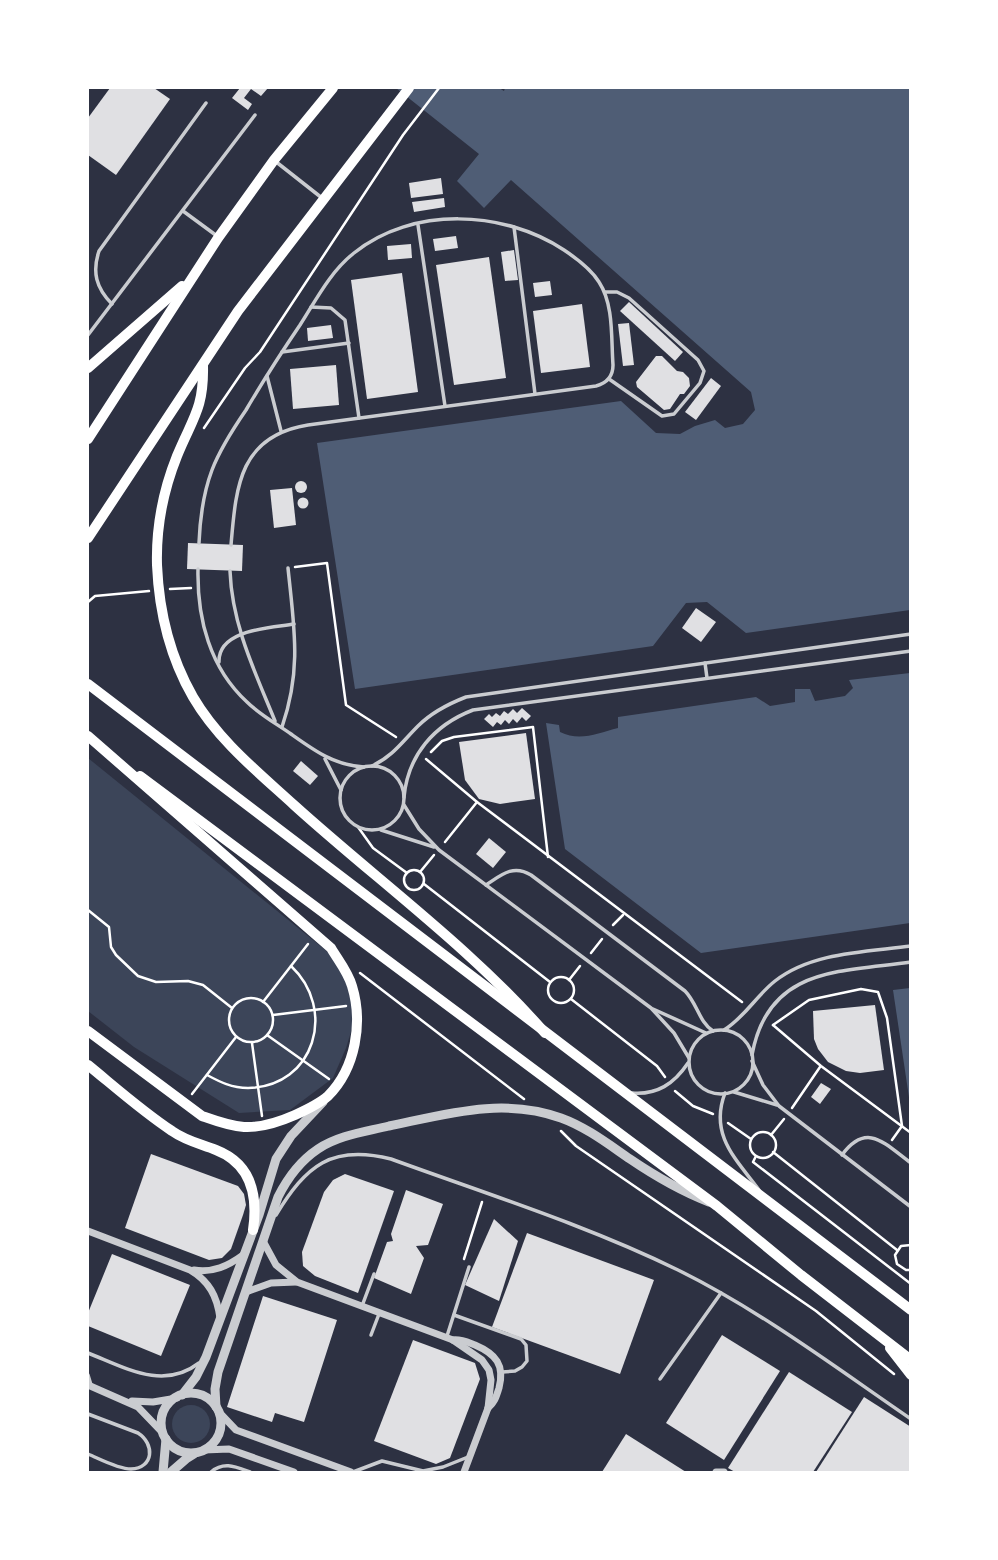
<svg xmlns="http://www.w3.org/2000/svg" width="998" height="1560" font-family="Ubuntu,sans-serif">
  <rect width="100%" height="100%" fill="#2d3142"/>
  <g fill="#3c4559">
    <path d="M88,758L334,957L353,995L354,1022L346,1048L333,1078L290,1110L239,1113L134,1047L88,1011Z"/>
    <circle cx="191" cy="1424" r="19"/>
  </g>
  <g fill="#4f5d75">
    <path d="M396,88H499L504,91L505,88H910V610L746,633L707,602L686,603L653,646L355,689L317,443L621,401L656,433L680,434L695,426L715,420L725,428L743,424L755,410L751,392L511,180L484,208L457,181L479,154Z"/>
    <path d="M910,673V923L701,953L565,849L546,723L559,725L560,732C580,742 598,733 618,728V717L756,697L770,706L795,702V689H810L815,701L845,696L853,688L849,680Z"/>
    <path d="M910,988H911L910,1104L893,990Z"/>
  </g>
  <g fill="#e0e0e3">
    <path d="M110,88H154L170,99L116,175L88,155V118Z"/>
    <path d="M240,88H268L261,96L251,89L244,98L252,104L248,110L232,98Z"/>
    <path d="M441,178L443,194L411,198L409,183Z"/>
    <path d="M444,198L445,207L414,212L412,202Z"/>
    <path d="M456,236L458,248L435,251L433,239Z"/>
    <path d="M411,244L412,258L388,260L387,246Z"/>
    <path d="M514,250L518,280L505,281L501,252Z"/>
    <path d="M489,257L506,378L454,385L436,265Z"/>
    <path d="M402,273L418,392L367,399L351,280Z"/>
    <path d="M550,281L552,295L535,297L533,283Z"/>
    <path d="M629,302L683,352L675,361L620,311Z"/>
    <path d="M582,304L590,367L541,373L533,311Z"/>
    <path d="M629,323L634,365L623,366L618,324Z"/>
    <path d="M331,325L333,338L308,341L307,328Z"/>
    <path d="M656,356H662L677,371L683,372L689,378L690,386L684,394H680L670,409L664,410L637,387L636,382Z"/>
    <path d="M336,365L339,405L293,409L290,369Z"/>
    <path d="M711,378L721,386L696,420L685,412Z"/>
    <circle cx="301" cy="487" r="6"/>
    <path d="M292,488L296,525L274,528L270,490Z"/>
    <circle cx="303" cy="503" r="5.5"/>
    <path d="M188,543L243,545L242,571L187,569Z"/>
    <path d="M696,608L716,622L701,642L682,628Z"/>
    <path d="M522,708L531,716L526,721L522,717L517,723L513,719L509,724L505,720L501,725L497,722L493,727L484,719L489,714L492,717L496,713L500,716L504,711L508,714L513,709L517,713Z"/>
    <path d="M526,733L535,799L500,804L479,799L465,780L459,742Z"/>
    <path d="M301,761L318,776L310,785L293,771Z"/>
    <path d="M489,838L506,852L493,868L476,854Z"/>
    <path d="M875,1005L884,1070L860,1073L846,1071L828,1062L818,1049L814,1039L813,1011Z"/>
    <path d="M821,1083L831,1089L820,1104L811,1097Z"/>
    <path d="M151,1154L238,1186L244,1194L246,1205L243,1215L231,1249L222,1258L209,1260L125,1228Z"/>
    <path d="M345,1174L394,1191L358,1293L315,1276L303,1266L302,1252L324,1192L333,1180Z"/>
    <path d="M406,1190L443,1204L428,1245L416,1246L424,1258L411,1294L374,1278L387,1242L393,1241L391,1234Z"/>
    <path d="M494,1219L518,1241L499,1301L465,1285Z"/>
    <path d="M527,1233L654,1280L620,1374L492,1327Z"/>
    <path d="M112,1254L190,1285L161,1356L88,1326V1313Z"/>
    <path d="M263,1296L337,1320L304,1422L275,1413L272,1422L227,1407Z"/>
    <path d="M722,1335L780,1371L724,1460L666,1423Z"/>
    <path d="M413,1340L475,1363L480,1379L450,1458L436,1464L374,1441Z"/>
    <path d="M789,1372L852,1412L813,1472H735L728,1468Z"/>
    <path d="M864,1397L911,1427V1472H816Z"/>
    <path d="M626,1434L686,1472H602Z"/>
  </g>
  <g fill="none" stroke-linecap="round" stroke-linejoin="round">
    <g stroke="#fff" stroke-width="2.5">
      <path d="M204,428L245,368L260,352L403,135L439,88"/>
      <path d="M295,567L327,563L346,705L396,737"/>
      <path d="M170,589L191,588"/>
      <path d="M88,602L95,596L149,591"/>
      <path d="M431,752L442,741L454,737L533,727L548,857"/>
      <path d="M426,759L477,802L742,1002"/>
      <path d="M358,827L373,848L407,873"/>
      <path d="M445,842L477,802"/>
      <circle cx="414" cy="880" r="10"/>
      <path d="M420,872L434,855"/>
      <path d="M424,884L550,982"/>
      <path d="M88,910L109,927L111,947L116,955L138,976L156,982L188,981L203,985L232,1008"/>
      <path d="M613,925L623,915"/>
      <path d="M591,953L602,939"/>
      <path d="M360,973L524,1099"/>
      <circle cx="561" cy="990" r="13"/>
      <path d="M569,980L580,966"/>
      <circle cx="251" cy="1020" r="22"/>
      <path d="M571,999L657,1066L665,1077"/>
      <path d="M263,1002L308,944"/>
      <path d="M273,1015L346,1006"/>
      <path d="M773,1025L809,1000L861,989L878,992L887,1018L902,1126L892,1140"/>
      <path d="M773,1025L821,1066L911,1133"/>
      <path d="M267,1035L329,1079"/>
      <path d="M252,1043L262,1116"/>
      <path d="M207,1075C220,1082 232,1088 248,1088C315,1087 337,1009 291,966"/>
      <path d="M675,1091L693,1106L713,1114"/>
      <path d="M192,1094L236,1037"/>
      <path d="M792,1108L820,1067"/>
      <path d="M728,1123L751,1139"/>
      <path d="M561,1131L576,1146L816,1311L894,1374"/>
      <circle cx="763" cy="1145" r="13"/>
      <path d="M771,1135L784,1119"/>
      <path d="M773,1152L897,1250"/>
      <path d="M756,1156L753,1162L911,1284"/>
      <path d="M911,1245L901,1246L895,1255L897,1264L906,1270H911"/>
      <path d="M464,1259L482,1202"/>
    </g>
    <g stroke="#caccd0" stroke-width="3.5">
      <path d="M275,161L322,198"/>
      <path d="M183,211L217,236"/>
      <path d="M418,225L445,406"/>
      <path d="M514,227L535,394"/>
      <path d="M605,292H617L629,298L698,360L704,371L700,383L674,414L662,416L609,379"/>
      <path d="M112,304C96,288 92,272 99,251L206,103"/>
      <path d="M311,307L331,308L345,320L359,418"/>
      <path d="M88,335L255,115"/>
      <path d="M282,352L349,343"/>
      <path d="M267,376L281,431"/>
      <path d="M199,543C200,518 203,494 212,470C220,449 233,429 246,410C263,381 281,353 300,325C316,300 330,272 354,253C412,206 504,210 564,250C576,258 591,269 599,282C614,305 611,338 613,365C613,376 607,383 596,386L308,425C239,436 236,487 231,545"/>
      <path d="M198,569C197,619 210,668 247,702C260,715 277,724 291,734C315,751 334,765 364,767"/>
      <path d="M230,571C232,625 255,672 275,721"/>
      <path d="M219,662C218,629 271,628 294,624"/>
      <path d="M705,663L707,678"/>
      <path d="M282,727C302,669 294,627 288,568"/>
      <path d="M325,759L341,790"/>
      <path d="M372,766C393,756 402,742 418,726C432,712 448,704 466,697L911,634"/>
      <circle cx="372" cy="798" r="32"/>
      <path d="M404,797C408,755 434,725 473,710L911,651"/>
      <path d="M404,805L419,829L439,850L651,1008L674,1033L689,1058"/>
      <path d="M381,830L434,847"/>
      <path d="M486,885C501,875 513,864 531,875L685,991C697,1003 699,1022 713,1031"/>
      <path d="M653,1009L706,1033"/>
      <path d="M724,1030C745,1017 756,996 775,981C812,952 866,952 911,946"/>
      <circle cx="721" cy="1062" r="32"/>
      <path d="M752,1055C768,967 839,972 911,962"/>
      <path d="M752,1061L763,1085L779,1106L911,1207"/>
      <path d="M734,1092L777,1105"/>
      <path d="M632,1093C657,1095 674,1084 688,1063"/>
      <path d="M725,1093C709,1135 736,1159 759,1190"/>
      <path d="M842,1155C867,1121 885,1144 911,1163"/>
      <path d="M276,1215C306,1166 331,1144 391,1159C487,1194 586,1225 678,1270C761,1311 835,1367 911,1419"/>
      <path d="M362,1306L374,1274"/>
      <path d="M454,1315L521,1339L526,1345L527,1361L522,1367L515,1371L502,1372"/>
      <path d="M371,1335L379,1314"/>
      <path d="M447,1336L469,1267"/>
      <path d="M88,1353C124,1367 163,1391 199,1363"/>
      <path d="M88,1375L91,1385"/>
      <path d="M660,1379L721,1293"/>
      <path d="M88,1414L138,1433C155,1444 154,1468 131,1469C118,1469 100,1459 88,1454"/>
      <path d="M211,1472C224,1461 236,1467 250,1472"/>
      <path d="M353,1472L382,1461L423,1471L443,1467L468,1457"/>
    </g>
    <g stroke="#caccd0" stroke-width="7">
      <path d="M88,1231L190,1270C209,1281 217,1296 220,1318"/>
      <path d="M263,1241L276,1265L297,1282L453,1340L482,1360L489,1370L491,1380L488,1408L464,1472"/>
      <path d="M194,1270C213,1273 228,1266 243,1255"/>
      <path d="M246,1292L271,1283L296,1282"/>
      <path d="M453,1340C461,1339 467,1342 475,1345C496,1354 505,1365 499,1388C496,1397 495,1402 488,1408"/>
      <path d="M88,1385L138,1407L162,1432"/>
      <path d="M132,1401L153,1402L177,1398"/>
      <path d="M218,1411L236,1430L351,1472"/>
      <path d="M204,1450L229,1449L294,1472"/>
      <path d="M716,1472H724"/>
    </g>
    <g stroke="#caccd0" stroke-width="9">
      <circle cx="191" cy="1423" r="30"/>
      <path d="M182,1395L196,1377L206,1357L259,1215L276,1159L291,1136L323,1102"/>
      <path d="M216,1407L215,1389L218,1372L278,1197C288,1177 300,1161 318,1149C339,1135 365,1132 389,1126C447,1114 503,1097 561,1118C586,1127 608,1144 630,1159C655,1176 681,1191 709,1202"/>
      <path d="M163,1472L166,1439"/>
      <path d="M171,1472L186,1459L194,1454"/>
    </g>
    <g stroke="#fff" stroke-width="10">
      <path d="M88,684L911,1310"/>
      <path d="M140,776L717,1206L801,1275L911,1360"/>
      <path d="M890,1348L911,1375"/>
    </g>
    <g stroke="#fff" stroke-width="10">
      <path d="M203,366C204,409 192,419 177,456C163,491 156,528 157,565C159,611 170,657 193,697C218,740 258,772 294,805C378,881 471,948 545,1033"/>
      <path d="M88,368L182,286"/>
      <path d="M88,439L218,238L274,160L333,88"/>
      <path d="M88,538L238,311L409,88"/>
      <path d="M88,736L331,948C338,960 348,972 352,986C363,1022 356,1068 328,1096C319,1104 306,1110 295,1115C279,1122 262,1128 244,1127C229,1126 216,1121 202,1116L88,1031"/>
      <path d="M88,1065C115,1087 143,1112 172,1131C186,1141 201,1144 216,1150C252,1164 258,1196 253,1230"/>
    </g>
  </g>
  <rect width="998" height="1560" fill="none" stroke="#ffffff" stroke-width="178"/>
</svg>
